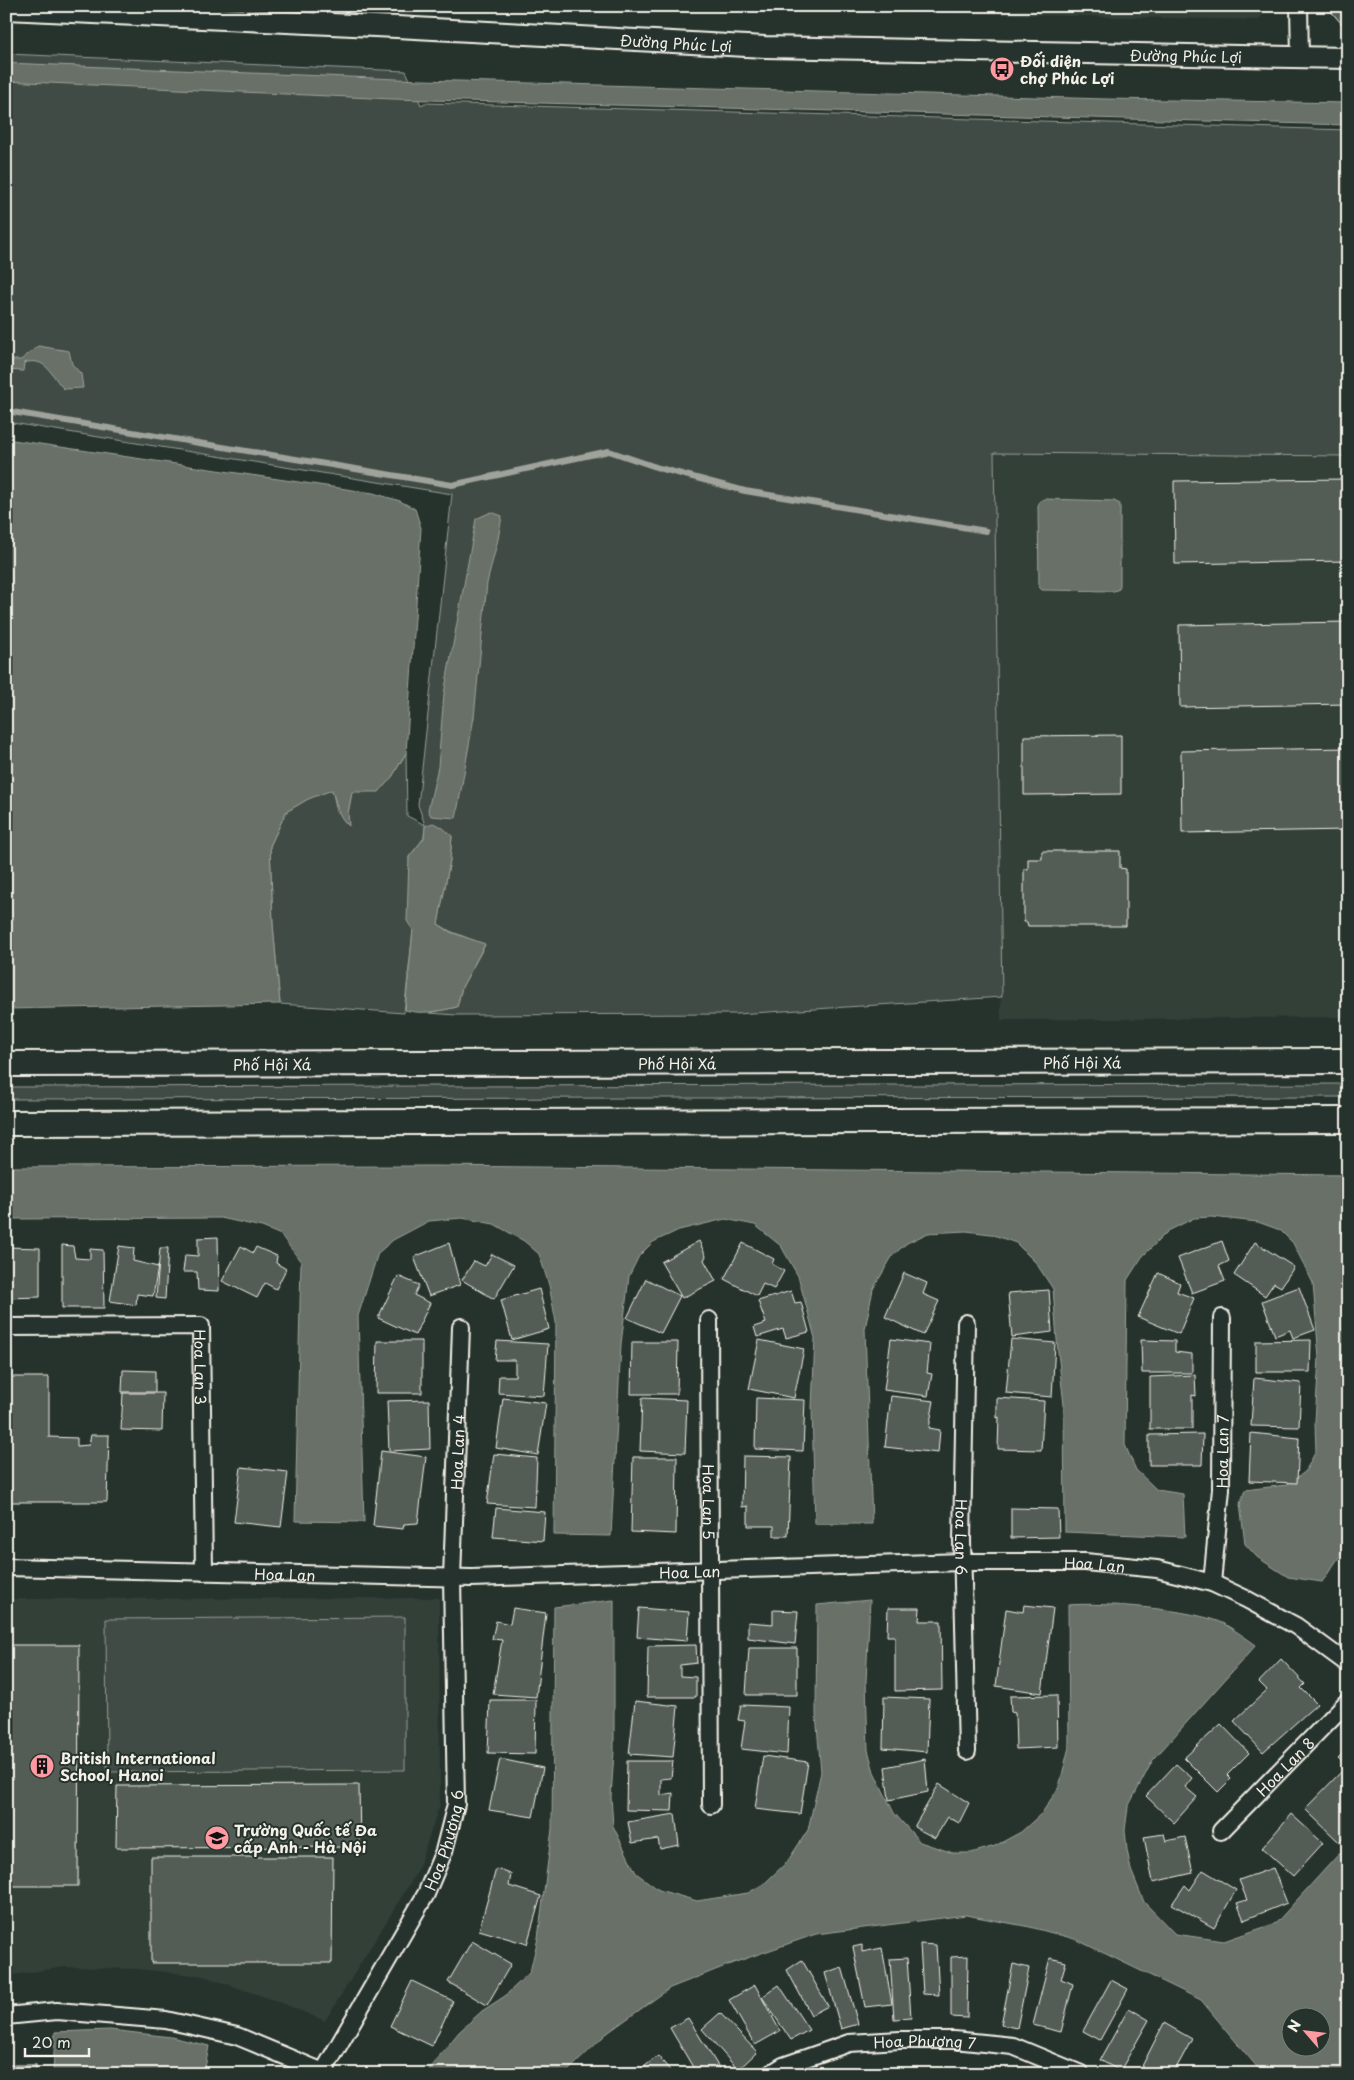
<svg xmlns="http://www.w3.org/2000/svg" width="1354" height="2080" font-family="'Playpen Sans',sans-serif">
  <rect width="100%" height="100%" fill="#26332d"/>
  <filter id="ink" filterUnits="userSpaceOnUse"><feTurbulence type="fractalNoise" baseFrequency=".02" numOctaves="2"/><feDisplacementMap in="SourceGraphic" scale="10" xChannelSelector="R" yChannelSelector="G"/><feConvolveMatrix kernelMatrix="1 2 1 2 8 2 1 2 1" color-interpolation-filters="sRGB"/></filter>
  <g filter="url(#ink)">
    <g fill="#333f39">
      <path d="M631,6H1272L1258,20Z"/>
      <path d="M994,452L1348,456V1017L1001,1020Z"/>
      <path d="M439,1598L440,1805L417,1872L325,2021L277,2001L203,1976L138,1969L65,1967L6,1976V1599Z"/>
    </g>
    <g fill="#414b45" stroke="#9a9e96">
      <path d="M6,54L406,71L421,105L425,103L1348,130V456L994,453L1002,997L737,1014L456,1015L429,1013L457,1007L462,987L485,945L450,931L438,924L450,860L452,836L425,826L424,838L409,857L413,930L404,1013L280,1004L273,925L270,846L286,812L308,799L332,789L337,812L348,813L352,792L392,777L406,753L407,816L425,825L418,805L452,494L6,422Z"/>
      <path d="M1348,1084V1097L6,1099V1087Z"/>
      <path d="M405,1617V1770L107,1772L106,1619Z"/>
    </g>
    <g fill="#676f68" stroke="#9fa39b" fill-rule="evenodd">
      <path d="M6,63L421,80L1107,99L1348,103V125L393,99L6,81Z"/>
      <path d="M38,346L69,351L72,364L81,374L83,388L64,389C51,376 47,356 24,363L23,371L6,370V360H21Z"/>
      <path d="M6,439L373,493L400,501L415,509L421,528L406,753L392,777L379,792H352L348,813L349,826C337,816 337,804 332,790L308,799L286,812L270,846L273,925L280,1004L6,1009Z"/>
      <path d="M1044,499L1114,501L1120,504V585L1119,589L1114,591L1042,590L1039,587L1038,506L1040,501Z"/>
      <path d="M491,512L502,516L498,539L487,583L474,717L456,818L431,816L428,810L438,767L444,694L476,519Z"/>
      <path d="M433,823L443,828L452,836L450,860L438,924L450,932L485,944L462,987L457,1007C439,1011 423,1015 405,1010L413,930L407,921L409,857L424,838L425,826Z"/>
      <path d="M432,1166L1348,1175V1544L1322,1582L1288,1577L1257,1557L1245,1544L1240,1504L1245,1490L1286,1485L1305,1472L1316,1451L1315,1422L1319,1358L1313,1283L1293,1243L1280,1230L1258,1222L1211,1217L1194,1218L1168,1231L1142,1257L1127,1280L1125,1445L1136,1470L1157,1490L1183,1494L1185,1537L1065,1532L1064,1405L1058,1352L1053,1289L1036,1263L1016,1243L991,1234L966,1231L928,1233L907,1243L893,1255L873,1289L865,1329L872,1524H815L812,1407L815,1338L798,1276L781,1246L755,1225L725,1219L679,1230L653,1242L639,1256L629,1276L621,1344L611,1536L554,1535L556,1322L549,1285L539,1254L524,1241L494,1224L462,1218L429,1221L393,1240L378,1253L358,1316L364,1522L295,1521L301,1262L281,1235L262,1227L221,1218L6,1219V1167Z"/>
      <path d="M614,1600V1751L611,1797L613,1826L636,1873L659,1890L697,1901L748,1893L765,1883L787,1862L808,1830L821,1772L816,1714L817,1605L870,1600L866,1681L868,1750L874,1772L894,1813L920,1842L953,1853H971L995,1846L1021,1832L1042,1813L1059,1787L1069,1747L1068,1605C1102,1602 1194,1609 1224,1624C1235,1630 1246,1638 1256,1645L1153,1760L1128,1807L1125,1830L1127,1850L1131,1870L1144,1902L1175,1934L1224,1941L1276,1923L1348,1844V2074H1263L1201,2000L1075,1939L1030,1927L966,1915L816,1934L733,1963L670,1988L606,2034L565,2074H427L431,2066L459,2032L482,2011L505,1996L530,1972L538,1938L552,1829L554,1607ZM1292,2018H1322V2048H1292Z"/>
      <path d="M110,2030L171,2037L209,2046L205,2068L202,2074H53L55,2032Z"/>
    </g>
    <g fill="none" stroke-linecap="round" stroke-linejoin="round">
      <path stroke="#9fa39b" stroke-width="6" d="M6,411L452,485L609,451L659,468L745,491L986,531"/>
    </g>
    <g fill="#525c55" stroke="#f4f1e8">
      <path d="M1328,6H1348V31L1328,8Z"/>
      <path d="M1348,479V561L1175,564L1174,481Z"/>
      <path d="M1348,622V704L1180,707L1179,625Z"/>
      <path d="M1121,735V794L1024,795V736Z"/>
      <path d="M1348,748V830L1182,833L1181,751Z"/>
      <path d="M1042,851H1120V868L1126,869V926H1028L1027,922H1024V869H1028V859H1042Z"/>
      <path d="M218,1237L219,1291L198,1290L197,1272H183L185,1255L198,1256V1238Z"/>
      <path d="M699,1241L706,1256L704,1260L716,1281L682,1298L661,1262Z"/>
      <path d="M1222,1241L1229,1261L1219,1266L1225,1281L1192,1293L1178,1258Z"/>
      <path d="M1255,1242L1294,1267L1281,1287L1274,1283L1265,1296L1234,1275Z"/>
      <path d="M449,1243L460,1285L429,1296L414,1257Z"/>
      <path d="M743,1243L774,1259L772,1264L784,1271L774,1289L763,1284L757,1296L724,1279Z"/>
      <path d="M62,1245L73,1246L75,1258L90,1259V1249L103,1250L104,1308H62Z"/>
      <path d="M119,1246L134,1248L133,1261L158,1267L153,1296L137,1294L136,1305L110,1301Z"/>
      <path d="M241,1246L253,1253L256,1247L277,1256L276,1263L286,1269L276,1289L265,1283L257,1298L222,1281Z"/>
      <path d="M6,1247L40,1248V1297L6,1298Z"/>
      <path d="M160,1248H168L165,1299L156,1298Z"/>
      <path d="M492,1254L514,1265L494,1299L462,1280L474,1261L485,1266Z"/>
      <path d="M904,1273L927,1283L923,1294L939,1301L923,1335L885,1317Z"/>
      <path d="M1158,1273L1180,1283L1177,1292L1194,1298L1179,1334L1138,1317Z"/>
      <path d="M398,1276L419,1285L414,1295L430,1303L415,1335L378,1318Z"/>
      <path d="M646,1279L680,1296L661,1333L627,1318Z"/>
      <path d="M1299,1287L1315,1330L1293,1338L1290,1330L1275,1336L1262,1301Z"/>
      <path d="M539,1289L549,1329L512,1340L501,1300Z"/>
      <path d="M1049,1290L1052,1332L1012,1337L1008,1293Z"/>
      <path d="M791,1291L795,1303L801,1302L809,1332L786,1338L783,1329L757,1337L754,1327L766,1323L758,1301Z"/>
      <path d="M891,1339L930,1344L927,1373L932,1374L928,1396L884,1390Z"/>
      <path d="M1011,1339L1055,1343L1052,1397L1006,1393Z"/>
      <path d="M759,1340L804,1349L794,1398L749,1389Z"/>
      <path d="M1141,1340L1175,1341V1352L1192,1354V1373H1142Z"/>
      <path d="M1311,1340L1310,1372H1256V1341Z"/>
      <path d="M377,1341H422V1393H376Z"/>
      <path d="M497,1341L548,1344L544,1396L498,1393L499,1376H515V1360H495Z"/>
      <path d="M632,1342H678L677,1394H631Z"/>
      <path d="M123,1370L155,1371V1392H122Z"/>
      <path d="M1195,1375L1196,1396L1192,1395V1429H1150V1377Z"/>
      <path d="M6,1377H49V1437L77,1438V1446L89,1445L91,1435H109L107,1502H6Z"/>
      <path d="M1254,1378L1301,1383L1299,1427L1251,1426Z"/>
      <path d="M123,1393H163L162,1431L121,1430Z"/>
      <path d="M891,1396L934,1401L929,1428L940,1430L938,1453L885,1447Z"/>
      <path d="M503,1398L546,1403L538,1455L496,1448Z"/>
      <path d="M642,1398L687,1400L685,1453L640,1451Z"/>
      <path d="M756,1398L805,1400L803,1451L755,1449Z"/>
      <path d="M997,1398L1044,1401L1041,1450L998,1449L999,1417L997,1418Z"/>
      <path d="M429,1400L430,1449L389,1451L387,1401Z"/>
      <path d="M1251,1433L1299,1438L1297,1483L1249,1481Z"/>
      <path d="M1203,1434L1202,1465H1149V1435Z"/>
      <path d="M381,1451L426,1457L418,1523L404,1524L403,1529L373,1526Z"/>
      <path d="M494,1454L537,1458L535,1507L487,1504Z"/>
      <path d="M743,1456L791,1457L788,1536H774V1526H748V1506L742,1507Z"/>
      <path d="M633,1457H677L676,1534L631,1532Z"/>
      <path d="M241,1467L288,1472L281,1527L234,1522Z"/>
      <path d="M496,1508L545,1512L543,1541L493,1537Z"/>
      <path d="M1011,1508L1058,1509L1059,1537L1011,1538Z"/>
      <path d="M1024,1605L1053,1608L1042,1693L996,1686L1006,1609L1023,1612Z"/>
      <path d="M513,1608L546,1613L536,1697L493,1694L502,1640L492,1639L496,1621L510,1624Z"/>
      <path d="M639,1608L689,1612L687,1641L637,1637Z"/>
      <path d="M888,1608H920L919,1621H941L942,1690L895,1691V1636H887Z"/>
      <path d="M773,1610L798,1611L795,1644L748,1638V1622L773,1624Z"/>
      <path d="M6,1645H79L78,1886H6Z"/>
      <path d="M696,1645L697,1663L680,1665V1676L696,1677V1697H647L648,1646Z"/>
      <path d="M749,1648H797V1695H746Z"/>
      <path d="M1281,1659L1305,1684L1301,1688L1317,1704L1263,1752L1234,1721L1267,1690L1259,1682Z"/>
      <path d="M1057,1695L1058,1747L1016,1749L1015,1713L1011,1712L1010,1696Z"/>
      <path d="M884,1697L929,1699L927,1752L883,1748Z"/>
      <path d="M490,1700H536L535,1754L488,1753Z"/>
      <path d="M635,1701L678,1706L673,1757L629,1754Z"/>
      <path d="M741,1705L789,1707L787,1754L741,1749L745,1721L738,1720Z"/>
      <path d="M1221,1724L1249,1753L1227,1775L1231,1779L1218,1792L1184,1758Z"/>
      <path d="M1348,1748V1767L1338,1758Z"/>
      <path d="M763,1756L808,1762L800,1814L755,1809Z"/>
      <path d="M500,1759L543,1768L533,1817L489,1810Z"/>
      <path d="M925,1759L928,1792L889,1800L885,1767Z"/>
      <path d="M627,1761H673L671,1778L661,1779V1795L673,1793L672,1811L626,1810Z"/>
      <path d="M1176,1764L1192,1778L1185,1787L1197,1797L1174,1823L1146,1796Z"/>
      <path d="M1343,1770L1348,1775V1832L1339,1842L1305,1809Z"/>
      <path d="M939,1784L969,1803L959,1823L948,1817L935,1838L914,1827Z"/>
      <path d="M359,1785L360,1847L116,1848L117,1786Z"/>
      <path d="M675,1814L679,1845L660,1849L658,1839L632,1843L628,1822Z"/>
      <path d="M1291,1814L1323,1843L1293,1876L1262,1848Z"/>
      <path d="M1164,1834L1166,1841L1185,1837L1193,1873L1153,1882L1144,1837Z"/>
      <path d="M151,1857H333L332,1963H151Z"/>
      <path d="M1273,1868L1287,1903L1244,1920L1237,1903L1247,1900L1239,1880Z"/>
      <path d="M496,1869L511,1874L509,1886L541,1896L527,1944L479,1930Z"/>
      <path d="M1203,1870L1236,1890L1214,1928L1172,1904L1185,1885L1190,1890Z"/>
      <path d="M472,1941L511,1964L487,2005L448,1982Z"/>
      <path d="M920,1944L936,1945L939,1995L923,1994Z"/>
      <path d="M862,1945V1952L882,1948L892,2004L865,2007L853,1947Z"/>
      <path d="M968,1956L967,2018L951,2017V1957Z"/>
      <path d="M907,1958L911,2018L894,2019L890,1959Z"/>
      <path d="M1050,1958L1066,1962L1061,1979L1073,1984L1061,2032L1033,2025Z"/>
      <path d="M802,1960L828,2006L811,2015L787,1970Z"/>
      <path d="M1013,1964L1029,1968L1017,2028L1001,2025Z"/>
      <path d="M842,1967L858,2024L841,2029L825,1973Z"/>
      <path d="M1111,1980L1128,1989L1100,2040L1083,2031Z"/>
      <path d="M412,1981L453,2001L432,2046L390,2026Z"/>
      <path d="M755,1985L780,2031L755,2045L729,2000Z"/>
      <path d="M779,1985L809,2030L791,2040L762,1997Z"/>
      <path d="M1129,2008L1149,2020L1120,2071L1100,2060Z"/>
      <path d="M720,2013L757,2052L738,2070L702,2029Z"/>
      <path d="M688,2018L723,2074H697L670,2028Z"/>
      <path d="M1164,2023L1192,2039L1173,2074H1138Z"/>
      <path d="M658,2056L673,2074H643L640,2070Z"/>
      <rect x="6" y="2065" width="30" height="9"/>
    </g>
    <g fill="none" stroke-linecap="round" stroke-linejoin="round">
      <defs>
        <g id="minor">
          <path d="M323,6L326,23"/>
          <path d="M1299,6L1300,57"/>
          <path id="s1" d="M709,1320L711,1805"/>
          <path id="s2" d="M966,1323L962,1541L967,1751"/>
          <path id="s3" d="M6,1327L201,1326L204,1572"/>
          <path id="s4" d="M6,1567L471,1578L962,1562H1085L1157,1569L1212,1583L1246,1599L1296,1626L1348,1664"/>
          <path id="s5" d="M1212,1583L1221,1489L1222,1318"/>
          <path id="s6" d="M1221,1831L1348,1701"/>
          <path d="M6,2016L57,2011L166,2020L237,2036L328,2074"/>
          <path id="s7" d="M322,2074L426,1894L444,1851L456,1804L452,1578L461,1327"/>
          <path id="s8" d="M770,2074L783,2066L849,2043L900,2040H954L1013,2046L1081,2074"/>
        </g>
        <g id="tertiary">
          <path id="s9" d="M6,9L397,27L765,47L1348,58"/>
        </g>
        <g id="secondary">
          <path id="s10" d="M6,1064L1348,1061"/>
          <path d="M6,1123L1348,1120"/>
        </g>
      </defs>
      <use href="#minor" stroke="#f4f1e8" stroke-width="20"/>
      <use href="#tertiary" stroke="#f4f1e8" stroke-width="24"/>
      <use href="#secondary" stroke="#f4f1e8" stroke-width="28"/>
      <use href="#minor" stroke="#26332d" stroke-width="16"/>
      <use href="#tertiary" stroke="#26332d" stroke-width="20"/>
      <use href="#secondary" stroke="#26332d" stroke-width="24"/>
    </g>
  </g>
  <defs>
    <symbol id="bus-disc" viewBox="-11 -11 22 22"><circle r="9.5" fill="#ff9aa2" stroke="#26332d"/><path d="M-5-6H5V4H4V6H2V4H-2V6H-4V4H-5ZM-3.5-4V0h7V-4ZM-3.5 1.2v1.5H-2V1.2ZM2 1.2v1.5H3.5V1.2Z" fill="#111"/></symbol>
    <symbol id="building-disc" viewBox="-11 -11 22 22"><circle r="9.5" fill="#ff9aa2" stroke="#26332d"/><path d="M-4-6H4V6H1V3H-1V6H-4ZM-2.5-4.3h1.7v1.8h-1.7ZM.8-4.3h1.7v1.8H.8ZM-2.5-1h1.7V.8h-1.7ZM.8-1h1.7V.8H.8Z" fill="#111"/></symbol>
    <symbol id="school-disc" viewBox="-11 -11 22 22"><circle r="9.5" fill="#ff9aa2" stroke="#26332d"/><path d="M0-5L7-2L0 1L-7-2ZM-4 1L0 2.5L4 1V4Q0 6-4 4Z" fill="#111"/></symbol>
  </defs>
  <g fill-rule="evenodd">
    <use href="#bus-disc" x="988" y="55" width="28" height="28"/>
    <use href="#building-disc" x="28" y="1752" width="28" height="28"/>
    <use href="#school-disc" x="203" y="1824" width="28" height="28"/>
  </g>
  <g text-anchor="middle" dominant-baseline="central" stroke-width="4" stroke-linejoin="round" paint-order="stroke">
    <g font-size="15" fill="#f4f1e8" stroke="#26332d">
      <text stroke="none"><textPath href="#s9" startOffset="671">Đường Phúc Lợi</textPath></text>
      <text stroke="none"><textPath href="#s9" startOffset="1181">Đường Phúc Lợi</textPath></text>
      <text stroke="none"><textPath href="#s10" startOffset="671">Phố Hội Xá</textPath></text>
      <text stroke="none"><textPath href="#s10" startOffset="1076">Phố Hội Xá</textPath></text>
      <text stroke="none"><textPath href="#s10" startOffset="266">Phố Hội Xá</textPath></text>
      <text stroke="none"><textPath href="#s3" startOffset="236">Hoa Lan 3</textPath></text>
      <text stroke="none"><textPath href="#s5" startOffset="132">Hoa Lan 7</textPath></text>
      <text stroke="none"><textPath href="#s7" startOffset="655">Hoa Lan 4</textPath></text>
      <text stroke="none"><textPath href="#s1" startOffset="182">Hoa Lan 5</textPath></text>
      <text stroke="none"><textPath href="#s2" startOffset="214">Hoa Lan 6</textPath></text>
      <text stroke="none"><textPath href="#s4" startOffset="1089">Hoa Lan</textPath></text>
      <text stroke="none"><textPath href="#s4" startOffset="684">Hoa Lan</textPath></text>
      <text stroke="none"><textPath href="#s4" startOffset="279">Hoa Lan</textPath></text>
      <text stroke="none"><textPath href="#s6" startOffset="91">Hoa Lan 8</textPath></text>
      <text stroke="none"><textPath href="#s7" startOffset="265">Hoa Phượng 6</textPath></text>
      <text stroke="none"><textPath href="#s8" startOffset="161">Hoa Phượng 7</textPath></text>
    </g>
    <g font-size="15" font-weight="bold" fill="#f4f1e8" stroke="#26332d" text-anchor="start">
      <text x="1020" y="60">Đối diện<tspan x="1020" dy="17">chợ Phúc Lợi</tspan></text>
      <text x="60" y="1757">British International<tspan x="60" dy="17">School, Hanoi</tspan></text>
      <text x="234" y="1829">Trường Quốc tế Đa<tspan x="234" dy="17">cấp Anh - Hà Nội</tspan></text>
    </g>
  </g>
  <rect width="1354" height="2080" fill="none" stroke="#26332d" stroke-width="25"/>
  <rect x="12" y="12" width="1329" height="2055" fill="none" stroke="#f4f1e8" stroke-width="2" filter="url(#ink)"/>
  <g transform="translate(1306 2032) rotate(298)"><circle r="24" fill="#26332d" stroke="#787f78"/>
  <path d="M0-4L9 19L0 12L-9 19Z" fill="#ff9aa2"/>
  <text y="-8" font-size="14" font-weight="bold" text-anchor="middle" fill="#f4f1e8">N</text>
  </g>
  <path d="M25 2048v8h64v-8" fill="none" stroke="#f4f1e8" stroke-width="2.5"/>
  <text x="32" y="2048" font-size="15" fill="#f4f1e8" stroke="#26332d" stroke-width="4" paint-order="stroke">20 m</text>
</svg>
